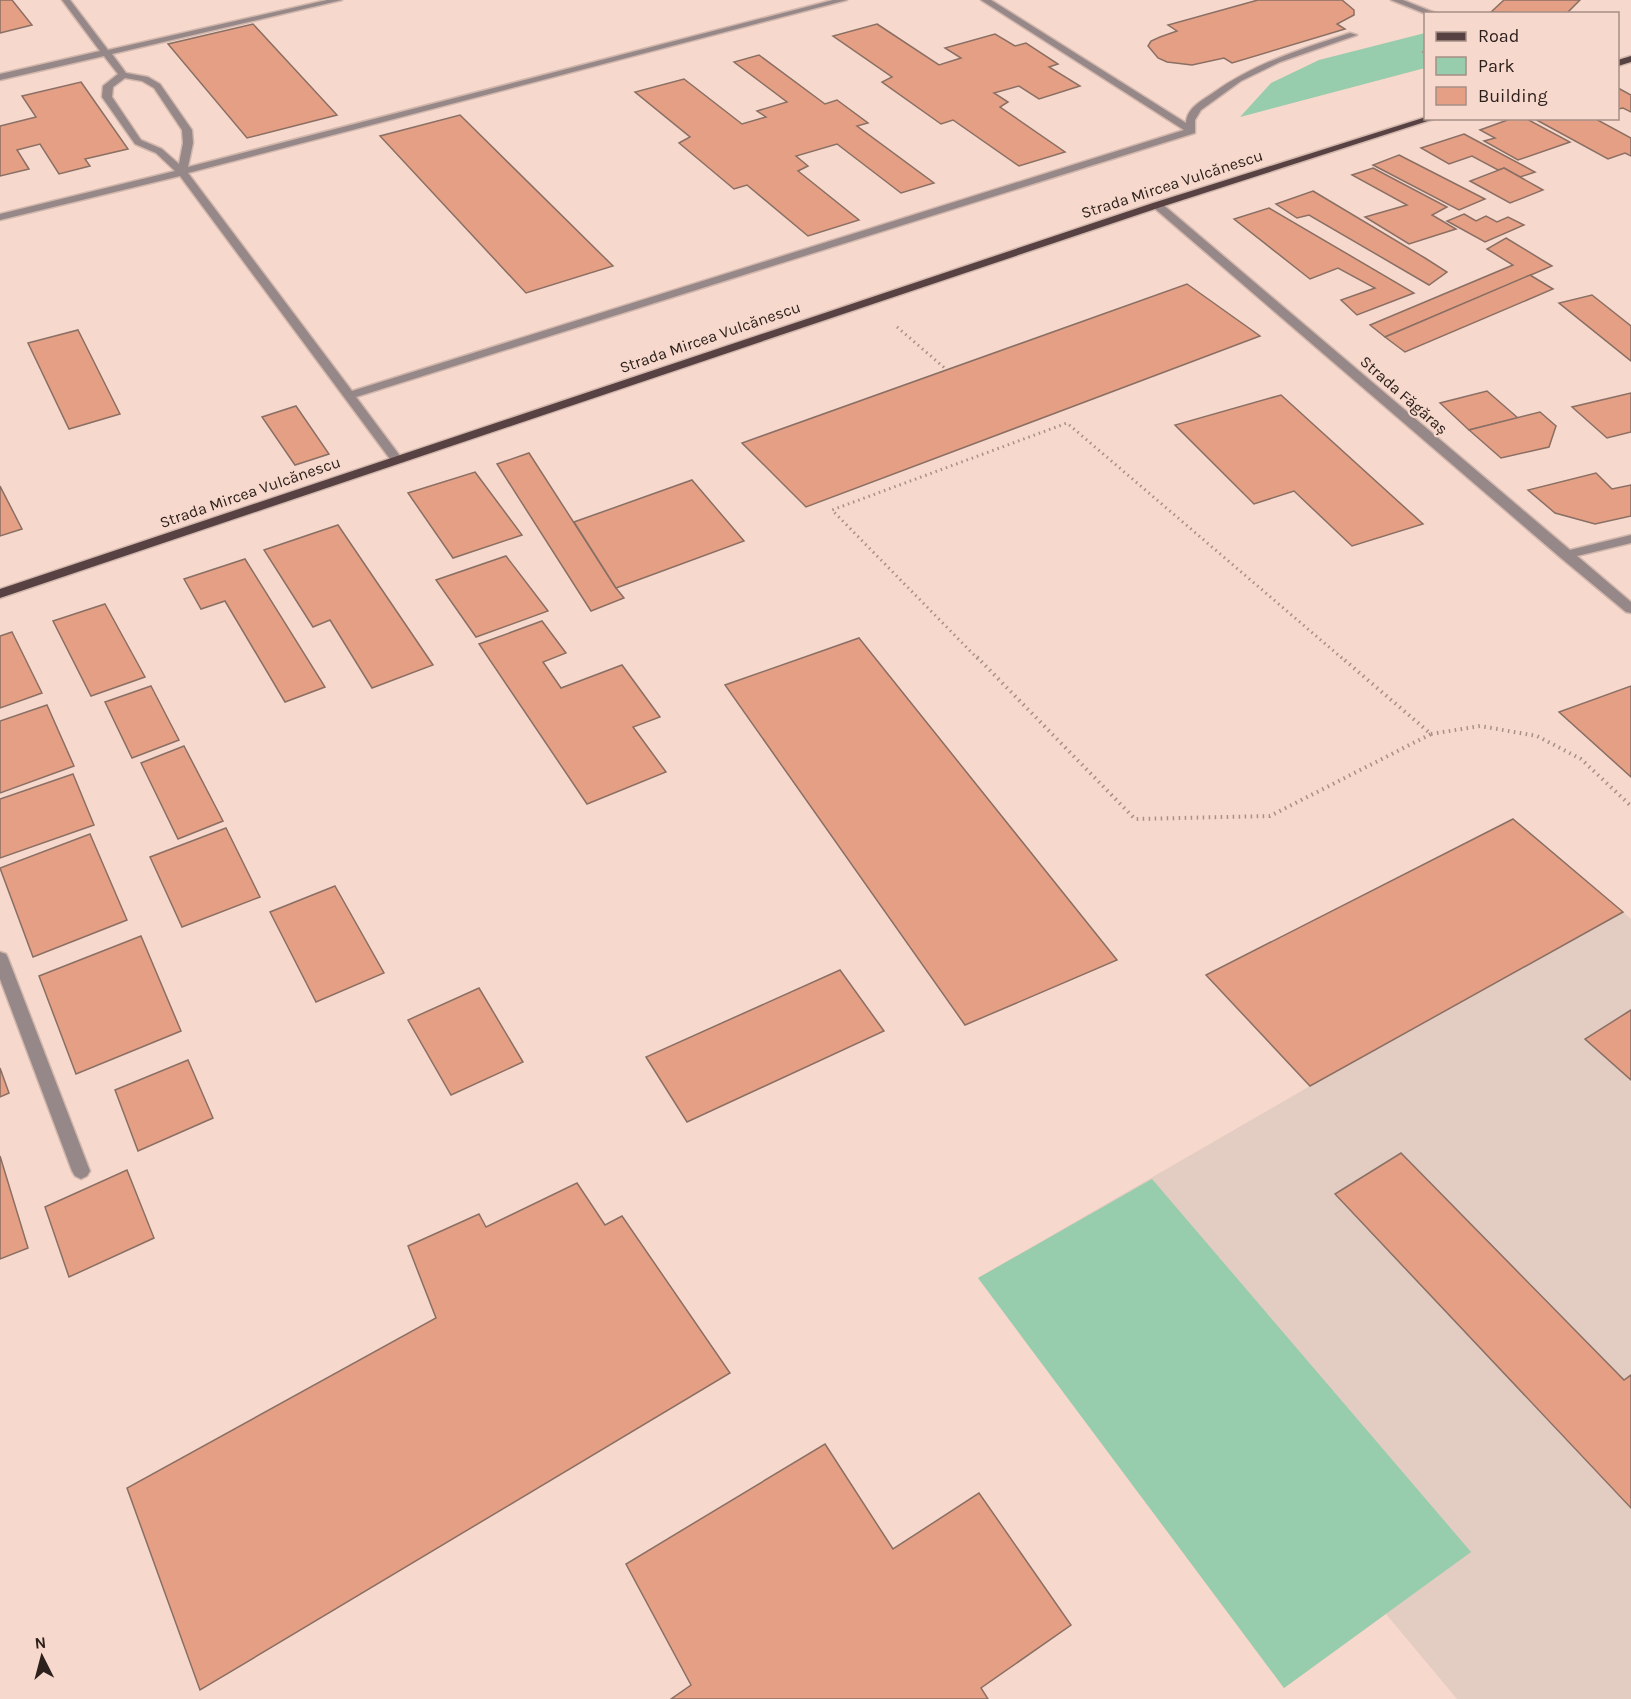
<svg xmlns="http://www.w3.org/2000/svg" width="1631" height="1699" font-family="Karla,sans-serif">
  <rect width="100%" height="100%" fill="#f7d8cc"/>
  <path fill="#e3ccc2" d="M1623,912L1631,919V1699H1457L1386,1614L1284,1688L978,1278L1310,1086Z"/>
  <g fill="#97ccac">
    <path d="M1425,33V68L1240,117L1271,83L1319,60Z"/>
    <path d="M1152,1179L1471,1552L1284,1688L978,1278Z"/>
  </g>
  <g fill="#e49f84" stroke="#8a6f64" stroke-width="1.5">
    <path d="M0,0H12L32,25L0,33Z"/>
    <path d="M1258,0H1342L1354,10V15L1337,24L1345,29L1232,63L1224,58L1192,65L1167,62L1158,58L1148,46L1151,41L1160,37L1177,31L1168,25Z"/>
    <path d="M1504,0H1580L1566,14L1491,12Z"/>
    <path d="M253,24L337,115L247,138L168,44Z"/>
    <path d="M877,24L939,65L961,58L945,48L995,34L1015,46L1026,43L1058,64L1049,67L1080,86L1039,99L1019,86L994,93L1008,102L1000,107L1065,152L1019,166L953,120L941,124L882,82L892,77L833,36Z"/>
    <path d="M759,55L825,104L837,100L868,123L857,126L934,183L901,193L837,144L796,156L808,166L798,171L859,220L808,236L747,185L734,189L679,143L690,137L635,92L684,79L742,124L766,117L757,111L787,102L734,62Z"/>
    <path d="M81,82L128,149L85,159L90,166L59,174L40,144L17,150L29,169L0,176V126L36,117L22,96Z"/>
    <path d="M1618,88L1631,95V112L1623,108L1618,109Z"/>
    <path d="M460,115L613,266L526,293L380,136Z"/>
    <path d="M1513,118H1525L1570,142L1518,160L1484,141L1495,138L1480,130Z"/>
    <path d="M1533,118H1594L1631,138V156L1625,153L1608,159Z"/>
    <path d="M1464,134L1535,172L1520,177L1504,168L1498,170L1472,156L1449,164L1421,148Z"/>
    <path d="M1399,155L1485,199L1459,210L1373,165Z"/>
    <path d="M1373,168L1447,207L1432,215L1456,229L1409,244L1365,217L1407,205L1352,175Z"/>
    <path d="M1504,168L1520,177L1543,190L1510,203L1470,181Z"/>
    <path d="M1313,191L1425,258L1447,272L1429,285L1309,215L1297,218L1276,204Z"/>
    <path d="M1269,208L1414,293L1357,315L1341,300L1375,288L1338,268L1310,279L1234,219Z"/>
    <path d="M1464,214L1476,221L1486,216L1497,222L1508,217L1524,225L1485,242L1447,221Z"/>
    <path d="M1506,238L1552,266L1385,337L1370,325L1513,265L1487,249Z"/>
    <path d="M1530,275L1553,289L1405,352L1385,337Z"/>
    <path d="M1187,284L1260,336L806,507L742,443Z"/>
    <path d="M1592,295L1631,326V361L1559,303Z"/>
    <path d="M78,330L120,414L69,429L28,343Z"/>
    <path d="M1487,391L1518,418L1469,430L1440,403Z"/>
    <path d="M1631,393V432L1607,438L1572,407Z"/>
    <path d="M1281,395L1423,524L1352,546L1294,491L1254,504L1175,425Z"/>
    <path d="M296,406L329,454L295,465L262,417Z"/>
    <path d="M1540,412L1556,426L1549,447L1501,458L1469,430Z"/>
    <path d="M529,453L616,588L624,598L591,611L497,464Z"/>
    <path d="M475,472L522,535L453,558L408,493Z"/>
    <path d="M1596,473L1612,489L1631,485V516L1595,524L1555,513L1528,490Z"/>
    <path d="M692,480L744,541L616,588L574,522Z"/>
    <path d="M0,486L22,529L0,536Z"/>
    <path d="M338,525L433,665L372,688L330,620L313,627L264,550Z"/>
    <path d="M506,556L548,611L476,637L436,580Z"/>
    <path d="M245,559L325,687L285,702L225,601L201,609L184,579Z"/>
    <path d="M105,604L145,677L91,696L53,621Z"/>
    <path d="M542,621L566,653L543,662L561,688L622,665L660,717L633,727L666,772L587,804L479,644Z"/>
    <path d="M12,632L42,693L0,708V636Z"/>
    <path d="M859,638L1117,960L965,1025L725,685Z"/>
    <path d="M151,686L179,740L132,758L105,702Z"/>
    <path d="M1631,686V777L1559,712Z"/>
    <path d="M47,705L74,766L0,793V721Z"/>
    <path d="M184,746L223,821L178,839L141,763Z"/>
    <path d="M73,774L94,825L0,858V799Z"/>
    <path d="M1513,819L1623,912L1310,1086L1206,975Z"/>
    <path d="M226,828L260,897L182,927L150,857Z"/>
    <path d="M90,834L127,920L33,957L0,868Z"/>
    <path d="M335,886L384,973L316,1002L270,912Z"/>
    <path d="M141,936L181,1031L76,1074L39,976Z"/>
    <path d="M840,970L884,1031L687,1122L646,1057Z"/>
    <path d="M479,988L523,1062L451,1095L408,1020Z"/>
    <path d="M1631,1010V1080L1585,1039Z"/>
    <path d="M188,1060L213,1118L138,1151L115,1090Z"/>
    <path d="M0,1068L9,1093L0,1097Z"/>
    <path d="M1401,1153L1624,1380L1631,1375V1508L1335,1194Z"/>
    <path d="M0,1156L28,1248L0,1259Z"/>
    <path d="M127,1170L154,1238L69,1277L45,1207Z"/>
    <path d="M577,1183L605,1225L622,1216L730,1373L200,1690L127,1488L436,1318L408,1246L479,1214L486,1227Z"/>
    <path d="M825,1444L893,1549L979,1493L1071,1625L981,1688L988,1699H671L691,1685L626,1564Z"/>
  </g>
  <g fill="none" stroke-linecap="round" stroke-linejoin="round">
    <defs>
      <g id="minor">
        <path d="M62,0H70L108,50L327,0H342L112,54L126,73L148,77L160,84L192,130L193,143L188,167L833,0H847L188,173L352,391L1184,130L981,0H991L1186,123C1187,108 1201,101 1213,93C1255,63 1301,49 1350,33L1357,35L1280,62L1241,81L1201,110L1195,120V133L356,397L403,460L397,464L393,463L180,176L0,220V214L175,171L156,153L135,144L102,97L103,86L118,74L104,56L0,80V74L100,51ZM125,78L142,81L154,88L182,130L183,143L179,164L162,149L141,140L112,97L113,87Z"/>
        <path d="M1391,0H1403L1438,14H1426Z"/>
        <path d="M1153,203H1161L1570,550L1631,535V543L1577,556L1631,602V613L1626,612L1561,558L1153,207Z"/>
        <path d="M0,952L6,954L8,958L90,1171L87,1176L81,1179L75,1176L72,1171L0,979Z"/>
      </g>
      <g id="major">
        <path d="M1631,56V62L1618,66V60Z"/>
        <path d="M1426,117L1437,118L1161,207L0,598V589L1153,203Z"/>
      </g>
    </defs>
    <use href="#minor" stroke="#d2b7ac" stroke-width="3"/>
    <use href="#major" stroke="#d2b7ac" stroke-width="3"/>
    <path stroke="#a79087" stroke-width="2" stroke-dasharray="1 3" stroke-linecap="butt" d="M1422,52L1426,51"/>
    <g stroke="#a79087" stroke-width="3" stroke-dasharray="1.5 4" stroke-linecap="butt">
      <path d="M897,327L947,370"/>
      <path d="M978,659L832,510L1067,423L1343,659"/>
    </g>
    <g stroke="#a79087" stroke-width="4" stroke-dasharray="1.5 4.5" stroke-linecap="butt">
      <path d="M977,657L1135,819L1270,816L1431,734L1341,657"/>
      <path d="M1431,734L1480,726L1537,736L1581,759L1631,806"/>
    </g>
    <use href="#minor" fill="#968788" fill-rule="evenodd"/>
    <use href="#major" fill="#584142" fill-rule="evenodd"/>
  </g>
  <g text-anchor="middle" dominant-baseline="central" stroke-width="4.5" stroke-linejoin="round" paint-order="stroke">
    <g font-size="16" fill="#2c211c" stroke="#f7d8cc">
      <text transform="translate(1172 184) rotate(-18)">Strada Mircea Vulcănescu</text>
      <text transform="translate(710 337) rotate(-19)">Strada Mircea Vulcănescu</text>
      <text transform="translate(1404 395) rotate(41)">Strada Făgăraș</text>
      <text transform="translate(250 492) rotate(-19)">Strada Mircea Vulcănescu</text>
    </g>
  </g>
  <rect x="1424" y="12" width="195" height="108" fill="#f7d8cc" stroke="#a68f86" stroke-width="1.5"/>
  <rect x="1436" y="32" width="30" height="9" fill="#584142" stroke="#a68f86" stroke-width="1.5"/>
  <text x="1478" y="42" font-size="18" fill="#2c211c">Road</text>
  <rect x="1436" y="57" width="30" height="18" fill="#97ccac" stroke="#a68f86" stroke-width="1.5"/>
  <text x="1478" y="72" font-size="18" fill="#2c211c">Park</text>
  <rect x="1436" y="87" width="30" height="18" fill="#e49f84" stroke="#a68f86" stroke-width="1.5"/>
  <text x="1478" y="102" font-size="18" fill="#2c211c">Building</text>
  <g transform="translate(42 1657) rotate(354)" stroke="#f7d8cc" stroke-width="4.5" paint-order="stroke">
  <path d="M0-4.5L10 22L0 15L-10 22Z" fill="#2c211c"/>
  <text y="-9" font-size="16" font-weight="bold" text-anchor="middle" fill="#2c211c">N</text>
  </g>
</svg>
